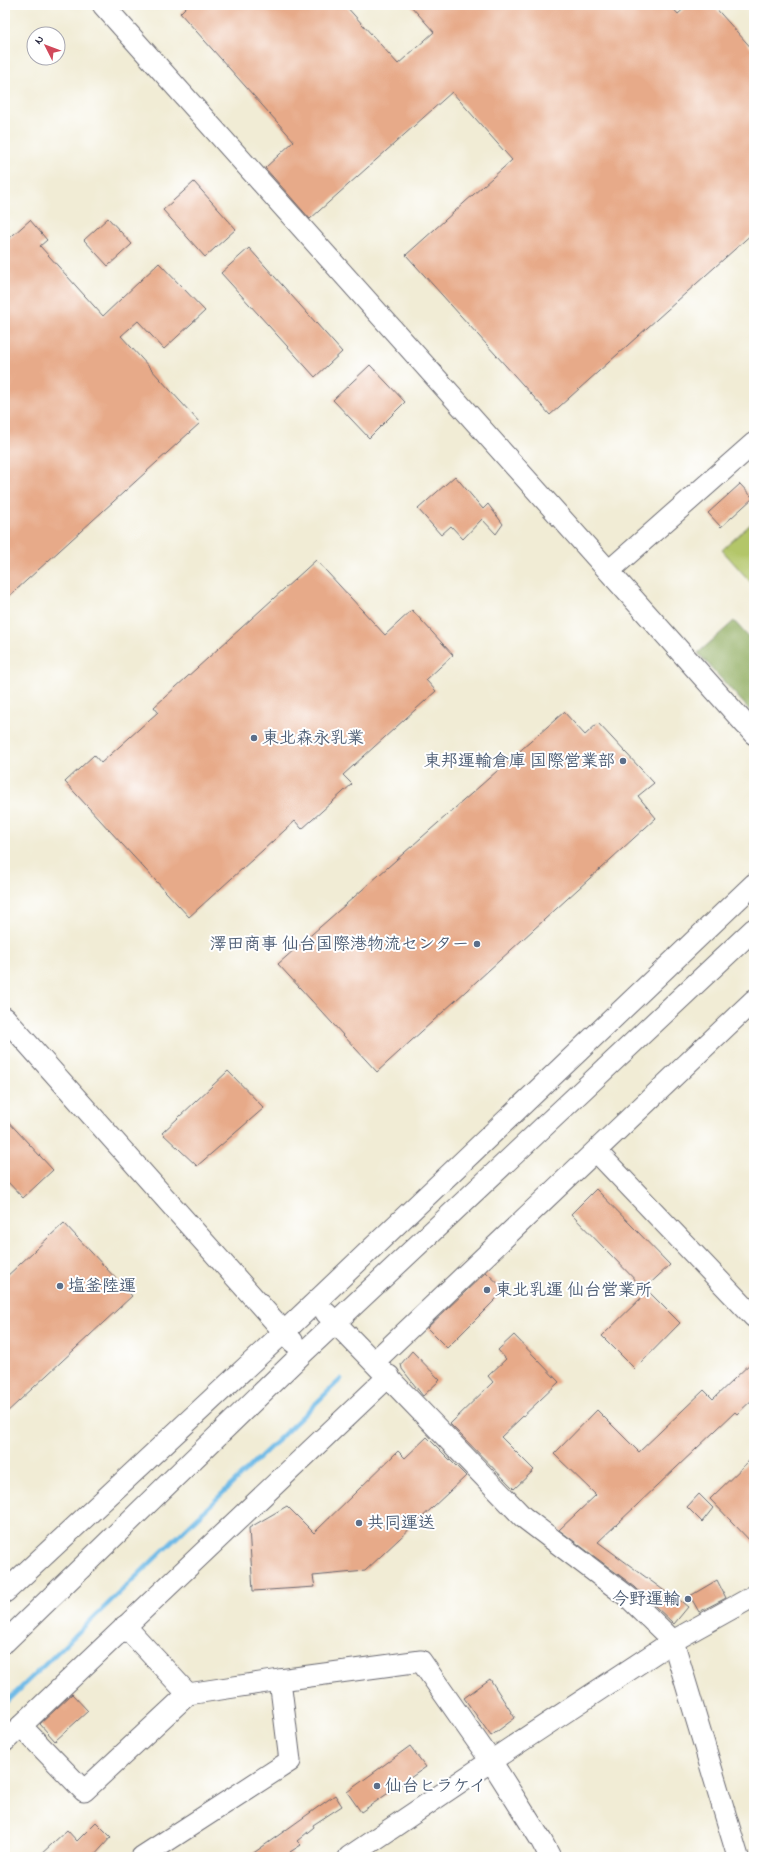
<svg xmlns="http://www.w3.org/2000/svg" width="759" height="1862" font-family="'Indie Flower','Klee One',sans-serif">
  <rect width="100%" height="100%" fill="#fff"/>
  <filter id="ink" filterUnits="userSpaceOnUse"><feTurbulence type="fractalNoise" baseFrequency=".025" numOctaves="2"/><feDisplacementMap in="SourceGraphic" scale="8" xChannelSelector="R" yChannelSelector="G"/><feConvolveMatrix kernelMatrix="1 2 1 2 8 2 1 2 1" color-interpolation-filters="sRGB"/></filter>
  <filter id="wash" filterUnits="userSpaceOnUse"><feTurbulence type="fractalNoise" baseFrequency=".012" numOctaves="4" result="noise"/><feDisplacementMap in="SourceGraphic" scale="16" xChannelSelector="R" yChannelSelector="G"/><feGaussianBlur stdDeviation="0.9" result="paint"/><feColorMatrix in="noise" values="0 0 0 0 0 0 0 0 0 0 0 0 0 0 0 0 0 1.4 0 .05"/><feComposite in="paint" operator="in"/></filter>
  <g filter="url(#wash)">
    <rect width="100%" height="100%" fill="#f1ecd5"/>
    <path fill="#b3c669" stroke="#6a7452" d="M754,521V586L722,550Z"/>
    <path fill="#8eab5d" stroke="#58664c" d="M734,621L754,643V715L698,653Z"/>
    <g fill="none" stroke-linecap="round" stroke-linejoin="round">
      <path stroke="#6dbae7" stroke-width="4.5" d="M5,1703L341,1379"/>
    </g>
    <g id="blocks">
      <g fill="#e7aa89">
        <path d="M188,5H345L398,64L434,32L410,5H670L678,14L688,5H713L754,51V232L550,415L406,255L512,160L452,92L310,219L265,168L294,141L180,13Z"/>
        <path d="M194,182L236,229L205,257L163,210Z"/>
        <path d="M108,218L132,244L108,266L84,240Z"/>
        <path d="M30,220L47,240L40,246L103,316L159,263L205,311L164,349L138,321L121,336L200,423L5,600V242Z"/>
        <path d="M249,248L342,352L315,377L221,273Z"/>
        <path d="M370,365L405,402L369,438L333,400Z"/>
        <path d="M455,476L483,509L488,504L503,524L496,534L482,519L463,539L451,526L441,535L418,509Z"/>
        <path d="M740,484L753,498L721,527L708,513Z"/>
        <path d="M316,560L385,635L412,610L453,655L426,680L436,691L343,775L352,784L302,829L295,821L189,917L65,782L94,755L101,763L158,712L154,707Z"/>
        <path d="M564,712L585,735L598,723L654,783L638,796L656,818L377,1072L278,964Z"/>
        <path d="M228,1071L264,1108L197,1166L162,1133Z"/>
        <path d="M5,1118L53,1170L23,1198L5,1179Z"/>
        <path d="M596,1189L670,1265L644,1289L571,1214Z"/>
        <path d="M64,1223L132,1296L5,1414V1278Z"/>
        <path d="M486,1272L505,1290L447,1348L427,1328Z"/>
        <path d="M648,1291L680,1323L635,1369L602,1336Z"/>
        <path d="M514,1335L559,1382L501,1437L534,1470L514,1489L450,1424L493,1382L488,1376L506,1359L498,1350Z"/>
        <path d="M412,1351L440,1380L423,1396L402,1369L401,1364Z"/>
        <path d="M754,1360V1398L737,1414L735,1412L598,1542L670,1595L671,1593L688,1607L674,1624L635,1587L559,1530L596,1495L554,1454L597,1410L639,1452L704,1390L713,1399Z"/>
        <path d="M427,1437L466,1476L365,1571L313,1576L315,1587L253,1591L249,1528L287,1506L314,1533L398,1451L405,1458Z"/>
        <path d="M754,1456V1545L710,1499Z"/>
        <path d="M699,1494L713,1508L702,1522L687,1507Z"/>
        <path d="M717,1580L726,1598L699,1612L690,1596Z"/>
        <path d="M490,1679L515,1718L491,1736L464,1698Z"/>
        <path d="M72,1694L88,1711L55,1741L40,1724Z"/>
        <path d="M410,1746L426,1767L361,1812L347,1792Z"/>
        <path d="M335,1795L342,1806L313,1825L314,1827L297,1841L301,1845L290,1852L294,1857H248Z"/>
        <path d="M96,1822L111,1837L93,1857H38L67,1830L77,1841Z"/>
      </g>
    </g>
  </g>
  <g filter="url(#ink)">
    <use href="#blocks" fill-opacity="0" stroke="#6a6971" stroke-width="1"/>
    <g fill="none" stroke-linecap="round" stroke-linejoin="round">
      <defs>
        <g id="minor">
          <path d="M103,5L754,734"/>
          <path d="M609,571L754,443"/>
          <path d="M5,1018L293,1342"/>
          <path d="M596,1151L754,1317"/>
          <path d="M326,1313L523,1517L628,1597L673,1641L738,1857"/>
          <path d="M374,1362L754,1000"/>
          <path d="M5,1592L284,1332L754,884"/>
          <path d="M125,1626L188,1694"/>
          <path d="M5,1642L303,1353L754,929"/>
          <path d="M21,1726L84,1791L188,1694L280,1680"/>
          <path d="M5,1741L389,1376"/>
          <path d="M142,1857L290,1761L280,1680L421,1661L491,1761L673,1641L754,1596"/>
          <path d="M349,1857L491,1761L541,1840L550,1857"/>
        </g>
      </defs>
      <use href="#minor" stroke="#6a6971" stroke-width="23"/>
      <use href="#minor" stroke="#fff" stroke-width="21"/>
    </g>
  </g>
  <g fill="#5c6f8a" stroke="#fff" stroke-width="1.5">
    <circle cx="254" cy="738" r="4"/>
    <circle cx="623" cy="761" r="4"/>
    <circle cx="477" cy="944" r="4"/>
    <circle cx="60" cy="1286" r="4"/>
    <circle cx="487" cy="1290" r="4"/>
    <circle cx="359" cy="1523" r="4"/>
    <circle cx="688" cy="1599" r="4"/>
    <circle cx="377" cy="1786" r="4"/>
  </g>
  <g text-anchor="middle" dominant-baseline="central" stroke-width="4" stroke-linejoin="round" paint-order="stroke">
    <g font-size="17" font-weight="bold" fill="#4e5e75" stroke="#fff" text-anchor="start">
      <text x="262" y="738">東北森永乳業</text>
      <text x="615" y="761" text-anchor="end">東邦運輸倉庫 国際営業部</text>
      <text x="469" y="944" text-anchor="end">澤田商事 仙台国際港物流センター</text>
      <text x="68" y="1286">塩釜陸運</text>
      <text x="495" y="1290">東北乳運 仙台営業所</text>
      <text x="367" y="1523">共同運送</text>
      <text x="680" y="1599" text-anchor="end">今野運輸</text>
      <text x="385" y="1786">仙台ヒラケイ</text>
    </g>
  </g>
  <rect width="759" height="1862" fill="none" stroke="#fff" stroke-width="20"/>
  <g transform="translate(46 46) rotate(312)"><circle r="19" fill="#ffffff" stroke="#a7a7b1"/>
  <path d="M0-3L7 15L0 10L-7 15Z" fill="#d1495b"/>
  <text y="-6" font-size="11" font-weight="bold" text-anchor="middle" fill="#22223b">N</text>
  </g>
</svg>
